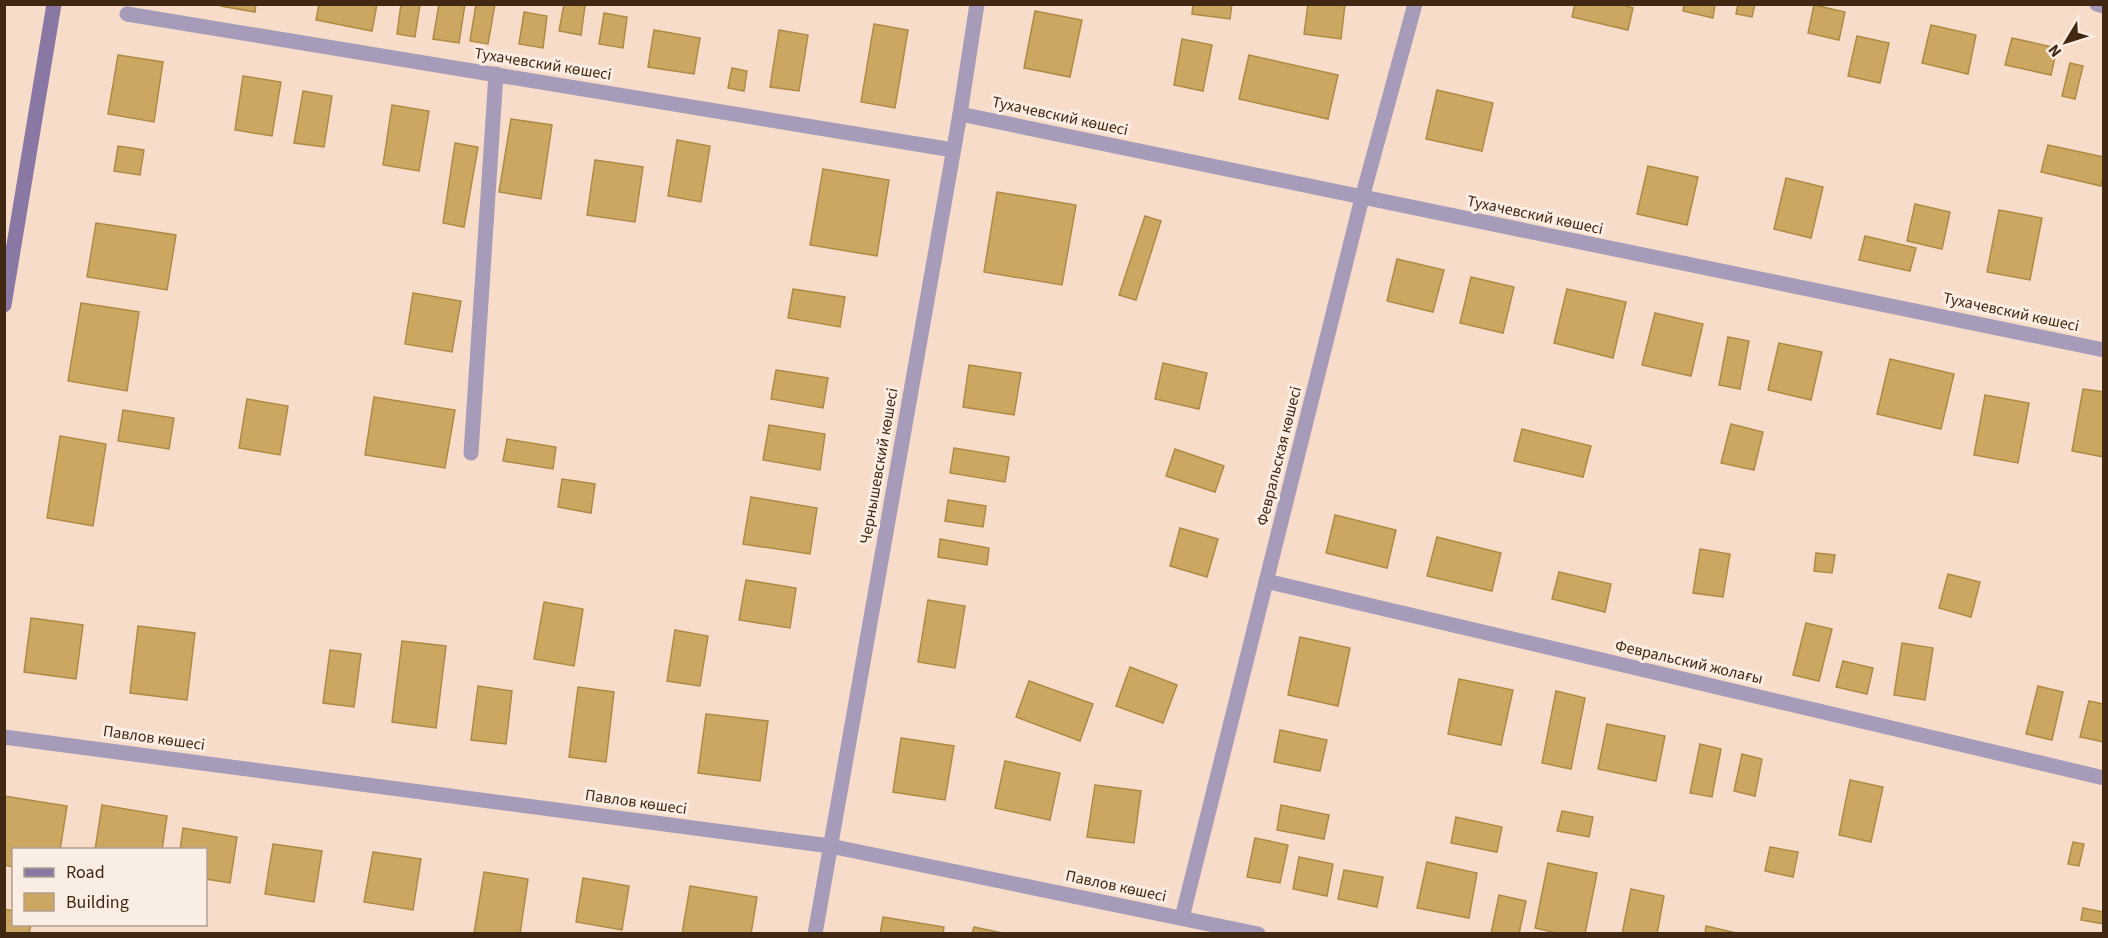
<svg xmlns="http://www.w3.org/2000/svg" width="2108" height="938" font-family="'Source Sans 3',sans-serif">
  <rect width="100%" height="100%" fill="#f7ddc9"/>
  <g fill="#cca761" stroke="#af8a44" stroke-width="1.5">
    <path d="M221,4H256L255,12L221,6Z"/>
    <path d="M319,4H377L372,31L316,20Z"/>
    <path d="M401,4H420L415,37L397,34Z"/>
    <path d="M439,4H465L459,43L433,39Z"/>
    <path d="M476,4H495L488,44L470,41Z"/>
    <path d="M564,4L585,6L581,35L559,31Z"/>
    <path d="M1193,4H1232L1230,19L1192,14Z"/>
    <path d="M1308,4H1345L1341,39L1304,34Z"/>
    <path d="M1575,4H1620L1633,8L1628,30L1572,17Z"/>
    <path d="M1684,4H1715L1713,18L1683,11Z"/>
    <path d="M1738,4H1755L1752,17L1736,14Z"/>
    <path d="M1814,5L1845,12L1839,40L1808,33Z"/>
    <path d="M1035,11L1082,20L1070,77L1024,68Z"/>
    <path d="M524,12L547,16L543,48L519,44Z"/>
    <path d="M604,13L627,17L623,48L599,44Z"/>
    <path d="M874,24L908,30L895,108L861,102Z"/>
    <path d="M1931,25L1976,35L1968,74L1922,63Z"/>
    <path d="M654,30L700,38L694,74L648,67Z"/>
    <path d="M779,30L808,35L799,91L770,87Z"/>
    <path d="M1857,36L1889,43L1880,83L1848,76Z"/>
    <path d="M2012,38L2057,48L2051,75L2005,65Z"/>
    <path d="M1182,39L1212,45L1203,91L1174,85Z"/>
    <path d="M118,55L163,62L154,122L108,114Z"/>
    <path d="M1249,55L1338,75L1328,119L1239,99Z"/>
    <path d="M2070,63L2083,66L2075,99L2062,96Z"/>
    <path d="M732,68L747,71L744,91L728,88Z"/>
    <path d="M243,76L281,82L272,136L235,130Z"/>
    <path d="M1437,90L1493,103L1482,151L1426,139Z"/>
    <path d="M303,91L332,96L324,147L294,143Z"/>
    <path d="M392,105L429,111L419,171L383,165Z"/>
    <path d="M511,119L552,125L541,199L499,192Z"/>
    <path d="M677,140L710,146L701,202L668,196Z"/>
    <path d="M455,143L478,147L464,227L443,223Z"/>
    <path d="M2048,145L2104,157V172L2101,186L2041,172Z"/>
    <path d="M118,146L144,150L140,175L114,171Z"/>
    <path d="M595,160L643,167L635,222L587,215Z"/>
    <path d="M1648,166L1698,177L1687,225L1637,214Z"/>
    <path d="M823,169L889,180L877,256L810,245Z"/>
    <path d="M1786,178L1823,187L1811,238L1774,229Z"/>
    <path d="M997,192L1076,205L1062,285L984,272Z"/>
    <path d="M1915,204L1950,212L1942,249L1907,241Z"/>
    <path d="M1999,210L2042,218L2030,280L1987,272Z"/>
    <path d="M1145,216L1161,221L1136,300L1119,295Z"/>
    <path d="M96,223L176,235L167,290L87,277Z"/>
    <path d="M1865,236L1916,248L1910,271L1859,260Z"/>
    <path d="M1397,259L1444,270L1433,312L1387,301Z"/>
    <path d="M1471,277L1514,287L1503,333L1460,323Z"/>
    <path d="M793,289L845,297L840,327L788,318Z"/>
    <path d="M1567,289L1626,302L1613,358L1554,343Z"/>
    <path d="M413,293L461,301L452,352L405,344Z"/>
    <path d="M81,303L139,312L127,391L68,381Z"/>
    <path d="M1655,313L1703,324L1691,376L1642,365Z"/>
    <path d="M1728,337L1749,341L1740,389L1719,385Z"/>
    <path d="M1779,343L1822,352L1811,400L1768,390Z"/>
    <path d="M1890,359L1954,374L1941,429L1877,414Z"/>
    <path d="M1163,363L1207,373L1199,409L1155,399Z"/>
    <path d="M969,365L1021,373L1014,415L963,407Z"/>
    <path d="M776,370L828,378L823,408L771,399Z"/>
    <path d="M2083,389L2104,392V457L2072,451Z"/>
    <path d="M1985,395L2029,403L2018,463L1974,455Z"/>
    <path d="M374,397L455,410L445,468L365,455Z"/>
    <path d="M247,399L288,406L280,455L239,448Z"/>
    <path d="M123,410L174,418L169,449L118,441Z"/>
    <path d="M1731,424L1763,432L1754,470L1721,463Z"/>
    <path d="M769,425L825,434L820,470L763,460Z"/>
    <path d="M1522,429L1591,446L1583,477L1514,461Z"/>
    <path d="M60,436L106,444L93,526L47,518Z"/>
    <path d="M507,439L556,447L553,469L503,461Z"/>
    <path d="M954,448L1009,457L1005,482L950,473Z"/>
    <path d="M1175,449L1224,466L1215,492L1166,476Z"/>
    <path d="M562,479L595,484L591,513L558,507Z"/>
    <path d="M751,497L817,508L810,554L743,544Z"/>
    <path d="M948,500L986,506L983,527L945,521Z"/>
    <path d="M1335,515L1396,530L1387,568L1326,553Z"/>
    <path d="M1180,528L1218,539L1207,577L1170,566Z"/>
    <path d="M1437,537L1501,553L1492,591L1427,576Z"/>
    <path d="M940,539L989,548L987,565L938,557Z"/>
    <path d="M1700,549L1730,554L1723,597L1693,593Z"/>
    <path d="M1816,553L1835,555L1832,573L1814,571Z"/>
    <path d="M1559,572L1611,584L1605,612L1552,599Z"/>
    <path d="M1948,574L1980,582L1971,617L1939,608Z"/>
    <path d="M746,580L796,588L790,628L739,620Z"/>
    <path d="M928,600L965,606L955,668L918,662Z"/>
    <path d="M544,602L583,609L574,666L534,659Z"/>
    <path d="M31,618L83,625L76,679L24,672Z"/>
    <path d="M1806,623L1832,629L1819,681L1793,675Z"/>
    <path d="M138,626L195,633L187,700L130,693Z"/>
    <path d="M675,630L708,636L700,686L667,681Z"/>
    <path d="M1300,637L1350,648L1338,706L1288,695Z"/>
    <path d="M402,641L446,646L436,728L392,722Z"/>
    <path d="M1902,643L1933,648L1925,700L1894,695Z"/>
    <path d="M330,650L361,654L354,707L323,703Z"/>
    <path d="M1843,661L1873,668L1867,694L1836,687Z"/>
    <path d="M1130,667L1177,685L1163,723L1116,706Z"/>
    <path d="M1459,679L1513,690L1501,745L1448,734Z"/>
    <path d="M1029,681L1093,704L1080,741L1016,717Z"/>
    <path d="M478,686L512,691L506,744L471,740Z"/>
    <path d="M2038,686L2063,692L2052,740L2026,734Z"/>
    <path d="M578,687L614,692L606,762L569,757Z"/>
    <path d="M1556,691L1585,698L1571,769L1542,763Z"/>
    <path d="M2089,701L2104,704V742L2080,737Z"/>
    <path d="M706,714L768,721L760,781L698,773Z"/>
    <path d="M1607,724L1665,736L1656,781L1598,769Z"/>
    <path d="M1280,730L1327,740L1320,771L1274,762Z"/>
    <path d="M901,738L954,746L945,800L893,792Z"/>
    <path d="M1700,744L1721,749L1712,797L1690,793Z"/>
    <path d="M1742,754L1762,759L1755,796L1734,791Z"/>
    <path d="M1005,761L1060,773L1050,820L995,808Z"/>
    <path d="M1850,780L1883,787L1871,842L1839,835Z"/>
    <path d="M1095,785L1141,791L1134,843L1087,837Z"/>
    <path d="M4,796L67,806L60,850H14V867L4,865Z"/>
    <path d="M102,805L167,816L162,850H95Z"/>
    <path d="M1281,805L1329,815L1324,839L1277,830Z"/>
    <path d="M1562,811L1593,817L1589,837L1557,831Z"/>
    <path d="M1456,817L1502,827L1497,852L1451,843Z"/>
    <path d="M183,828L237,837L230,883L206,879V850H180Z"/>
    <path d="M1255,838L1288,845L1280,883L1247,877Z"/>
    <path d="M2073,842L2084,844L2079,866L2068,864Z"/>
    <path d="M273,844L322,851L314,902L265,894Z"/>
    <path d="M1770,847L1798,852L1793,877L1765,871Z"/>
    <path d="M373,852L421,859L413,910L364,902Z"/>
    <path d="M1299,857L1333,864L1327,896L1293,889Z"/>
    <path d="M1427,862L1477,873L1469,918L1417,908Z"/>
    <path d="M1548,863L1597,873L1585,934H1561L1535,928Z"/>
    <path d="M1344,870L1383,877L1377,907L1338,899Z"/>
    <path d="M484,872L528,879L520,934L474,933Z"/>
    <path d="M583,878L629,886L622,930L576,922Z"/>
    <path d="M690,886L757,897L751,934H682Z"/>
    <path d="M1631,889L1664,896L1657,934H1622Z"/>
    <path d="M1499,895L1526,901L1519,934H1491Z"/>
    <path d="M2083,908L2104,912V924L2081,920Z"/>
    <path d="M4,909L14,911V924H31L29,934H4Z"/>
    <path d="M883,917L944,927L943,934H880Z"/>
    <path d="M1706,926L1737,933V934H1705Z"/>
    <path d="M974,927L1007,934H972Z"/>
  </g>
  <g fill="none" stroke-linecap="round" stroke-linejoin="round">
    <path stroke="#a69bb9" stroke-width="15" d="M471,453L496,74"/>
    <g stroke="#a69bb9" stroke-width="15">
      <path d="M2097,4L2104,6"/>
      <path d="M127,14L953,150"/>
      <path d="M960,114L2104,350"/>
      <path d="M1266,581L2104,778"/>
      <path d="M4,737L830,846L1258,934"/>
      <path d="M1182,918L1362,198L1415,4"/>
      <path d="M815,934L960,114L977,4"/>
    </g>
    <path stroke="#8878a3" stroke-width="15" d="M4,305L54,4"/>
  </g>
  <g text-anchor="middle" dominant-baseline="central" stroke-width="6" stroke-linejoin="round" paint-order="stroke">
    <g font-size="16" fill="#402813" stroke="#faede3">
      <text transform="translate(543 64) rotate(9)">Тухачевский көшесі</text>
      <text transform="translate(1060 116) rotate(12)">Тухачевский көшесі</text>
      <text transform="translate(1535 215) rotate(12)">Тухачевский көшесі</text>
      <text transform="translate(2011 312) rotate(12)">Тухачевский көшесі</text>
      <text transform="translate(1279 456) rotate(-76)">Февральская көшесі</text>
      <text transform="translate(879 466) rotate(-80)">Чернышевский көшесі</text>
      <text transform="translate(1689 662) rotate(13)">Февральский жолағы</text>
      <text transform="translate(154 738) rotate(8)">Павлов көшесі</text>
      <text transform="translate(636 802) rotate(8)">Павлов көшесі</text>
      <text transform="translate(1116 886) rotate(12)">Павлов көшесі</text>
    </g>
  </g>
  <rect width="2108" height="938" fill="none" stroke="#402813" stroke-width="12"/>
  <rect x="12" y="848" width="195" height="78" fill="#faede3" stroke="#b09e90" stroke-width="1.5"/>
  <rect x="24" y="868" width="30" height="9" fill="#8878a3" stroke="#b09e90" stroke-width="1.5"/>
  <text x="66" y="878" font-size="18" fill="#402813">Road</text>
  <rect x="24" y="893" width="30" height="18" fill="#cca761" stroke="#b09e90" stroke-width="1.5"/>
  <text x="66" y="908" font-size="18" fill="#402813">Building</text>
  <g transform="translate(2066 42) rotate(232)" stroke="#faede3" stroke-width="4.5" paint-order="stroke">
  <path d="M0-4.5L10 22L0 15L-10 22Z" fill="#402813"/>
  <text y="-9" font-size="16" font-weight="bold" text-anchor="middle" fill="#402813">N</text>
  </g>
</svg>
